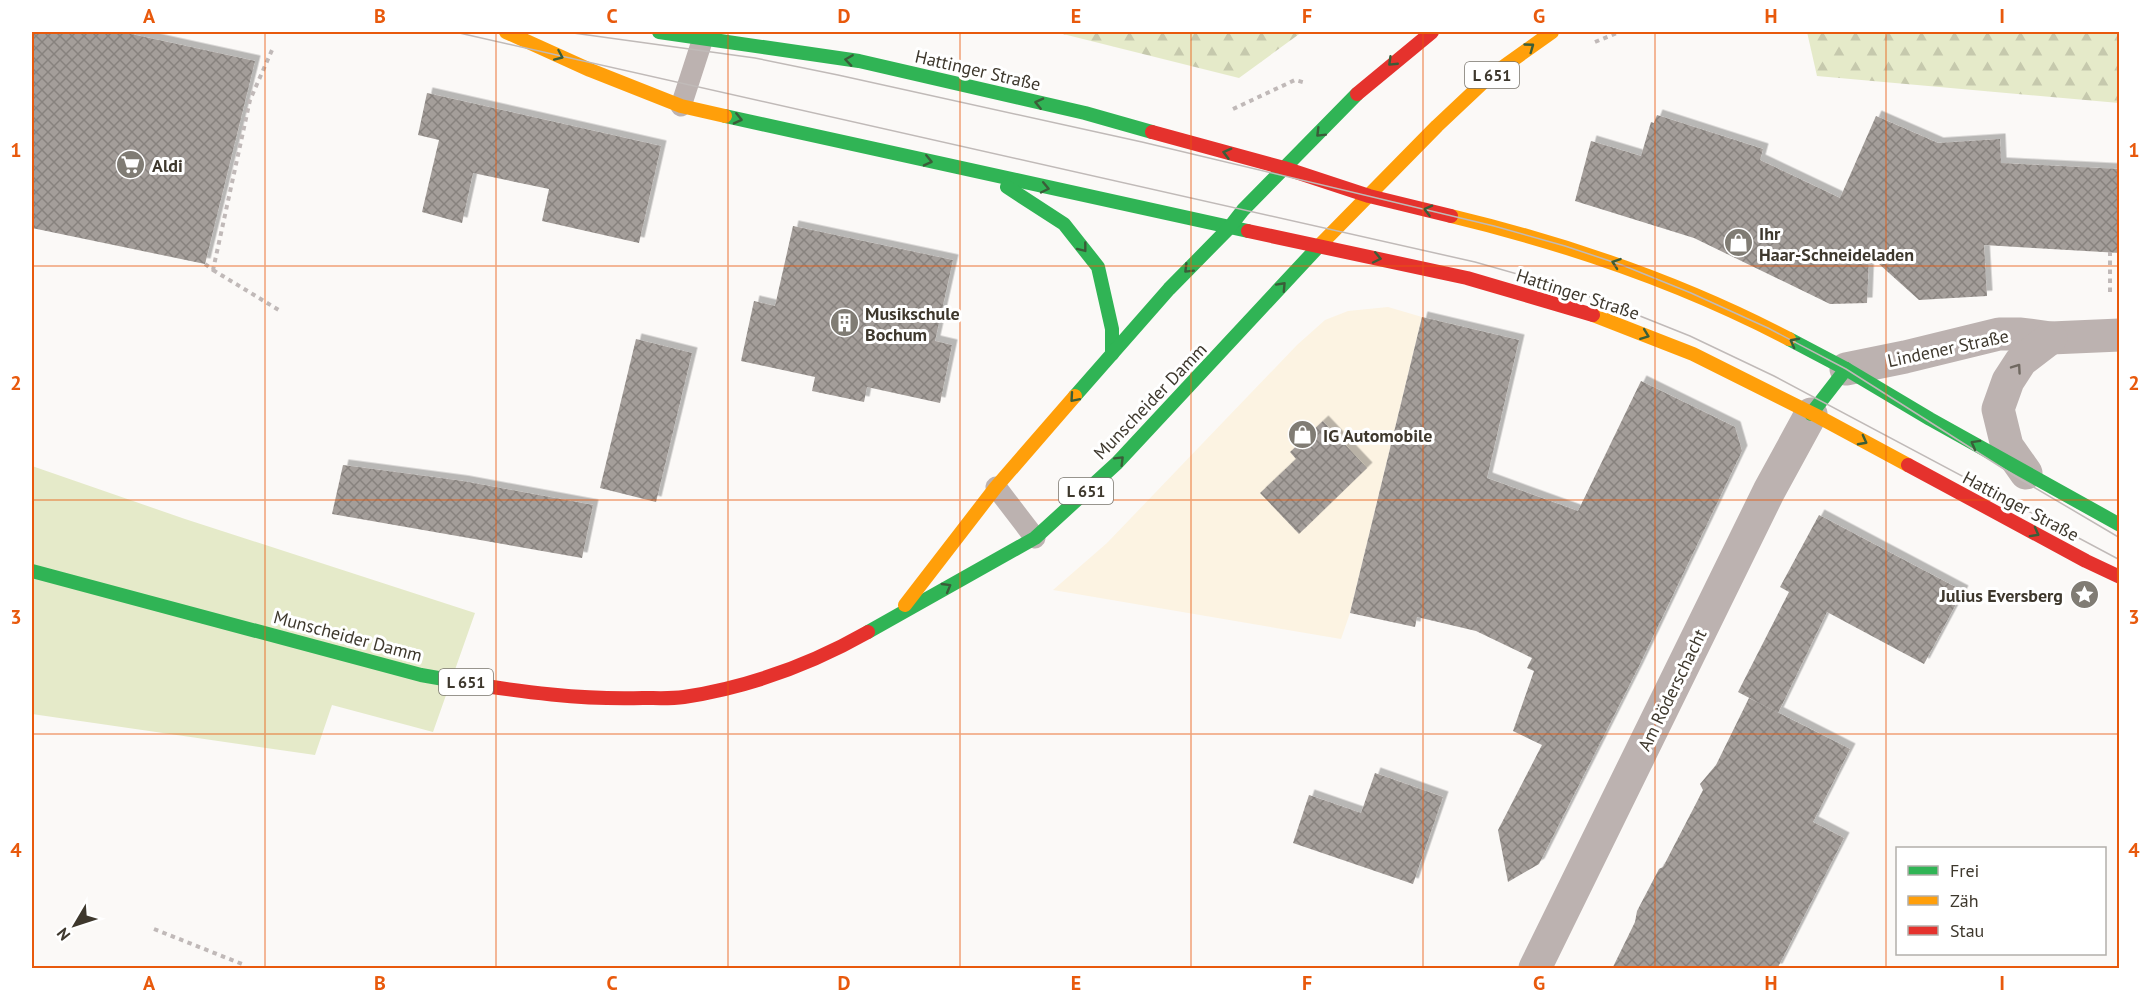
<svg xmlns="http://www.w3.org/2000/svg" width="2151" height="1000" font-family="'PT Sans',sans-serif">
  <defs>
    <pattern id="forest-firs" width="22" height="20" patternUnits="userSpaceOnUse" patternTransform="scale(1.5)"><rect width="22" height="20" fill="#e5eac9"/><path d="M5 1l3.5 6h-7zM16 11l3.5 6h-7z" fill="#c6c9ad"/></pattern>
    <pattern id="building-cross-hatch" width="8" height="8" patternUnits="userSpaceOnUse" patternTransform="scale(1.5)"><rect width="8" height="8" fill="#a49e9a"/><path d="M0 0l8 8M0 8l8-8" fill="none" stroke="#87827e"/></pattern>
    <filter id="shadow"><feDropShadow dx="5.5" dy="-5.5" stdDeviation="0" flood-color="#0004"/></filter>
  </defs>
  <rect width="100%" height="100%" fill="#fbf9f7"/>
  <path fill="#fcf3e2" d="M1388,307L1422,317L1350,613L1341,639L1053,590L1107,543L1297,345L1325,320L1348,311Z"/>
  <path fill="#e5eac9" d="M32,466L185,519L475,613L433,732L332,705L315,755L32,714Z"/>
  <g fill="url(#forest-firs)">
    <path d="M1055,32H1302L1239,78Z"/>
    <path d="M1807,32H2119V103L1817,76Z"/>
  </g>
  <g fill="url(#building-cross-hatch)" filter="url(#shadow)">
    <path d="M32,32H122L255,61L205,264L32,228Z"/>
    <path d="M427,93L661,146L639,243L542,221L549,189L473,173L462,223L422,212L439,140L418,135Z"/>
    <path d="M1657,115L1763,149L1760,160L1840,198L1876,116L1938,143L2000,139L2001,163L2120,169V253L1984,245L1987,296L1919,300L1869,255L1867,303L1830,304L1694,238L1575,201L1591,141L1641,156L1651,122L1654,123Z"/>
    <path d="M793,226L953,260L935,341L952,345L940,403L867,387L864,402L812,391L815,377L741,361L754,301L775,306Z"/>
    <path d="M1422,317L1519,340L1487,478L1578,511L1641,381L1735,427L1742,451L1638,668L1539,864L1508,882L1498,830L1542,745L1513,731L1534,671L1527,668L1532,658L1476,631L1417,617L1415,627L1350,613Z"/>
    <path d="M636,339L692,353L656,502L600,488Z"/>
    <path d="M1323,421L1367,468L1299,534L1260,493L1296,459L1290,452Z"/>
    <path d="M343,465L463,481L593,505L582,558L332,514Z"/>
    <path d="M1819,515L1963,591L1924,664L1827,612L1778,713L1738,692L1789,592L1780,587Z"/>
    <path d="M1749,698L1850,749L1813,822L1844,838L1777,969H1612L1635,922L1637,911L1659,869L1663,867L1703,790L1700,784L1716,765Z"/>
    <path d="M1375,773L1443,797L1413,884L1293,843L1309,795L1361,813Z"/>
  </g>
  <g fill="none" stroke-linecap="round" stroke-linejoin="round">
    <g stroke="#c0b9b8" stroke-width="4" stroke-dasharray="4.5 4.5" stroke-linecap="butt">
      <path d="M1595,42L1619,32"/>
      <path d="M1233,109L1295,80L1306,83"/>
      <path d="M205,264L213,270L250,100L272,50"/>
      <path d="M213,270L282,312"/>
      <path d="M2110,292V252"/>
      <path d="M154,929L242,964L241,968"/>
    </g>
    <g stroke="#bcb2b0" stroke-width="21">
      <path d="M681,106L705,32"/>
      <path d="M996,487L1035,538"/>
    </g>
    <g stroke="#bcb2b0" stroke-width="33">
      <path d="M1846,369L1905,357L1999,334H2021L2051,338L2120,335"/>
      <path d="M2026,473L2007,446L1998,409L2008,381L2021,361L2051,338"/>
      <path d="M1535,968L1769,491L1811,414"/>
    </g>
    <g stroke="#30b455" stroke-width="14">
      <path d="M659,32L859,61L1085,113L1152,132"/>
      <path d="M725,116L1248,231"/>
      <path d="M1007,187L1064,224L1098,267L1112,329V354"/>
      <path d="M1789,339L1846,369L1930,419L2120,525"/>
      <path d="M1075,396L1169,289L1229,228L1243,210L1357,94"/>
      <path d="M1811,414L1846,369"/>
      <path d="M32,571L421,675L461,682"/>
      <path d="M868,632L1035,538L1117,463L1319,246"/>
    </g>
    <g stroke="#ff9f0a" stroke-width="14">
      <path d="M506,32L590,70L681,106L725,116"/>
      <path d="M1451,216C1568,244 1682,283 1789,339"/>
      <path d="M1319,246L1437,126L1489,77L1552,32"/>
      <path d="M1593,315L1693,354L1819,417L1908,465"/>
      <path d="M905,605L996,487L1075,396"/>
    </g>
    <g stroke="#e5322d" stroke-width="14">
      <path d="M1357,94L1432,32"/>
      <path d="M1152,132L1284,168L1369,196L1451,216"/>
      <path d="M1248,231L1467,278L1593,315"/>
      <path d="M1908,465L2086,561L2120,577"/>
      <path d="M461,682C521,692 582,700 643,698C656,698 670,699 684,697C749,687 810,665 868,632"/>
    </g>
    <g stroke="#c0bab8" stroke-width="1.5">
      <path d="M455,32L1475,262L1528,277L1600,300L1690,336L1774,376L2120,560"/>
      <path d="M566,32L755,58L838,75L1142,142L1494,226L1565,246L1622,265L1691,293L1768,328L1846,369L2015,476L2120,538"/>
    </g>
  </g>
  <defs><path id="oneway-chevron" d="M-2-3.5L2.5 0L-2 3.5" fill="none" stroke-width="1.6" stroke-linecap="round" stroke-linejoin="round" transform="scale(1.5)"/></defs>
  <g stroke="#3a5d39">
    <use href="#oneway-chevron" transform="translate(1530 47) rotate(-36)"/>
    <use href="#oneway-chevron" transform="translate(559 56) rotate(24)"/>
    <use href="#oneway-chevron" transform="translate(849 60) rotate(-172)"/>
    <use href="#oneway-chevron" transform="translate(1392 62) rotate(136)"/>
    <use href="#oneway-chevron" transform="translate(1039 103) rotate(-167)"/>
    <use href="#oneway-chevron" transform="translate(738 119) rotate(13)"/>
    <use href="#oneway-chevron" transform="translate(1320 133) rotate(135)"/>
    <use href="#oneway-chevron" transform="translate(1227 153) rotate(-165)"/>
    <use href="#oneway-chevron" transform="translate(928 161) rotate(13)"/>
    <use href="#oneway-chevron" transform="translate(1045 188) rotate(12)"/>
    <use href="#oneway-chevron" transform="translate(1428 210) rotate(-166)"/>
    <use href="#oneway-chevron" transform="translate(1083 248) rotate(52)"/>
    <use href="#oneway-chevron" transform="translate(1377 258) rotate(12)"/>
    <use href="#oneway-chevron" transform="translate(1616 263) rotate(-161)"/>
    <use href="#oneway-chevron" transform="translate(1188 269) rotate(135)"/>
    <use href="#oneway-chevron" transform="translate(1282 286) rotate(-47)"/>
    <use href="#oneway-chevron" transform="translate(1645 335) rotate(21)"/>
    <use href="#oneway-chevron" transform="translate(1794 342) rotate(-152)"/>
    <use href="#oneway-chevron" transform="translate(1074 398) rotate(131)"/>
    <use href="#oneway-chevron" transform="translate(1863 441) rotate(28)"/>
    <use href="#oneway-chevron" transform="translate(1975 444) rotate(-151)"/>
    <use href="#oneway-chevron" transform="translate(1120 460) rotate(-45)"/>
    <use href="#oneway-chevron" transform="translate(2035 533) rotate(29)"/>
    <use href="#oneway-chevron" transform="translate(947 587) rotate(-30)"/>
  </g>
  <use stroke="#706961" href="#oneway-chevron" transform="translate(2017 368) rotate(-55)"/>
  <path fill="none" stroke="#e8590c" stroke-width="1.5" stroke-opacity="0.55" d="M265,32V968M496,32V968M728,32V968M960,32V968M1191,32V968M1423,32V968M1655,32V968M1886,32V968M32,266H2120M32,500H2120M32,734H2120"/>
  <defs>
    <symbol id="supermarket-disc" viewBox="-11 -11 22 22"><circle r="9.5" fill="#807c74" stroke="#fff"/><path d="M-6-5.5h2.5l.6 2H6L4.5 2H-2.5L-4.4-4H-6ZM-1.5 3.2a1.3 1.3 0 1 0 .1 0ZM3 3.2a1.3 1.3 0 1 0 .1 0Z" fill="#fff"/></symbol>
    <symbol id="shop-disc" viewBox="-11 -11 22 22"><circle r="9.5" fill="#807c74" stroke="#fff"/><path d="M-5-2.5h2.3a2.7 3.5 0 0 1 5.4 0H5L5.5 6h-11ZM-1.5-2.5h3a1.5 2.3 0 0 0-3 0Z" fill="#fff"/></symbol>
    <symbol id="building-disc" viewBox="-11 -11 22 22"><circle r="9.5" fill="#807c74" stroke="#fff"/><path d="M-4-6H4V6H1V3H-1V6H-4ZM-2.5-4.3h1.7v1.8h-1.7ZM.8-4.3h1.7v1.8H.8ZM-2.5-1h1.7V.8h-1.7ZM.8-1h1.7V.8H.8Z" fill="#fff"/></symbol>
    <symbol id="sight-disc" viewBox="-11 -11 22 22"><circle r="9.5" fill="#807c74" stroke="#fff"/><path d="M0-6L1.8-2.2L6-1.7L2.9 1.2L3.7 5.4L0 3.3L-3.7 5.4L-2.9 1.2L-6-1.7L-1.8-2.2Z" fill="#fff"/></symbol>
  </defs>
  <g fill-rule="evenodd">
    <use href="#supermarket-disc" x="114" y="148" width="33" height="33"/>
    <use href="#shop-disc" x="1722" y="226" width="33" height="33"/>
    <use href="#building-disc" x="828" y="306" width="33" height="33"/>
    <use href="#shop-disc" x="1286" y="418" width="33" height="33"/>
    <use href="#sight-disc" x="2068" y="578" width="33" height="33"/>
  </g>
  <g text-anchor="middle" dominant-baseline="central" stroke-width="6" stroke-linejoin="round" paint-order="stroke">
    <g fill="#fff" stroke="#78746c" stroke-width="1.5">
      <rect x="1465" y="62" width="54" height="26" rx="4.5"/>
      <rect x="1059" y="478" width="54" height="26" rx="4.5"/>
      <rect x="439" y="669" width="54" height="26" rx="4.5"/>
    </g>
    <g font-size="16" font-weight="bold" fill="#3e382d">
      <text x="1492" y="75">L 651</text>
      <text x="1086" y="491">L 651</text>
      <text x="466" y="682">L 651</text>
    </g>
    <g font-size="18" fill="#3e382d" stroke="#fff">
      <text transform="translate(978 70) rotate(13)">Hattinger Straße</text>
      <text transform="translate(1578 294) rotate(18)">Hattinger Straße</text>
      <text transform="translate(1948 348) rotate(-12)">Lindener Straße</text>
      <text transform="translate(1150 401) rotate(-46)">Munscheider Damm</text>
      <text transform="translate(2021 506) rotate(28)">Hattinger Straße</text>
      <text transform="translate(348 636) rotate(15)">Munscheider Damm</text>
      <text transform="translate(1672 690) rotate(-64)">Am Röderschacht</text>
    </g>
    <g font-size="18" font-weight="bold" fill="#3e382d" stroke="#fff" text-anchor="start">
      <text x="152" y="165">Aldi</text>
      <text x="1759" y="233">Ihr<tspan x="1759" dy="21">Haar-Schneideladen</tspan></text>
      <text x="865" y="313">Musikschule<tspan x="865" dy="21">Bochum</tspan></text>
      <text x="1323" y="435">IG Automobile</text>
      <text x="2063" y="595" text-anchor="end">Julius Eversberg</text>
    </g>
  </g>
  <rect width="2151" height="1000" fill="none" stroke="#ffffff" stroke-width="66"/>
  <rect x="1896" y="847" width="210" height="108" fill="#ffffff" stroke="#b2afab" stroke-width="1.5"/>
  <rect x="1908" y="866" width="30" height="9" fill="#30b455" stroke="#b2afab" stroke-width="1.5"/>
  <text x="1950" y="877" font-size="18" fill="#3e382d">Frei</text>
  <rect x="1908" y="896" width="30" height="9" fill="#ff9f0a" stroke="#b2afab" stroke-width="1.5"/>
  <text x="1950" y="907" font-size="18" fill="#3e382d">Zäh</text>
  <rect x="1908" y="926" width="30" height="9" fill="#e5322d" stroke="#b2afab" stroke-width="1.5"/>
  <text x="1950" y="937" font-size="18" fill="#3e382d">Stau</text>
  <g transform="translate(75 925) rotate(231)" stroke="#ffffff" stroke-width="4.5" paint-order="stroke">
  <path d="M0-4.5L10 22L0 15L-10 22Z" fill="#3e382d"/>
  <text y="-9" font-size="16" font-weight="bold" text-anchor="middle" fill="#3e382d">N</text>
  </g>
  <rect x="33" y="33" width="2085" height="934" fill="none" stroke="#e8590c" stroke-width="2"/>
  <g font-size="20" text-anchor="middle" font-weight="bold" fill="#e8590c">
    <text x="149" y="23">A</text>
    <text x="380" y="23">B</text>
    <text x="612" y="23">C</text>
    <text x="844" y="23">D</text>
    <text x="1076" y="23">E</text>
    <text x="1307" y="23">F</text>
    <text x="1539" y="23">G</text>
    <text x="1771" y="23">H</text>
    <text x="2002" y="23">I</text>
    <text x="16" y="157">1</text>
    <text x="2134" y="157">1</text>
    <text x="16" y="390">2</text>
    <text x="2134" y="390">2</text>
    <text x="16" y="624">3</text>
    <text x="2134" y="624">3</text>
    <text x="16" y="857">4</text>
    <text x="2134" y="857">4</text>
    <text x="149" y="990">A</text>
    <text x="380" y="990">B</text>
    <text x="612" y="990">C</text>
    <text x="844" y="990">D</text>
    <text x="1076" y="990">E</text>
    <text x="1307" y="990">F</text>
    <text x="1539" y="990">G</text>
    <text x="1771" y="990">H</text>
    <text x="2002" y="990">I</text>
  </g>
</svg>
